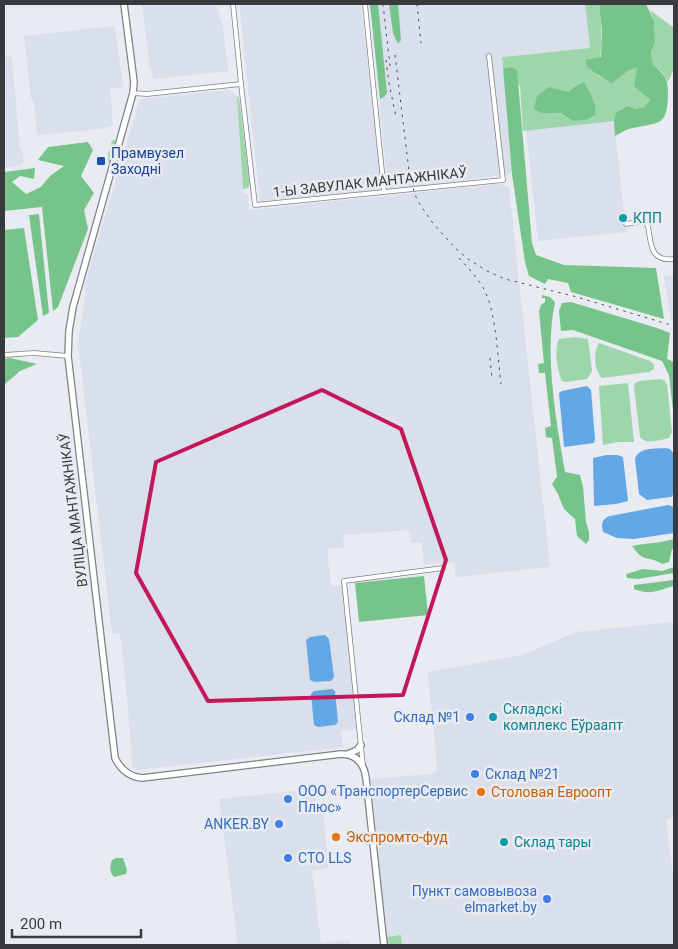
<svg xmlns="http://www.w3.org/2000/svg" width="678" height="949" font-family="Roboto,sans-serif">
  <rect width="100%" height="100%" fill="#e8ebf1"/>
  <g fill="#d9dfeb">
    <path d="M142,4H216L223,27L228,71L153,79L152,70H150Z"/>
    <path d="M239,4H361L381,185L377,190L260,201Z"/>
    <path d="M370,4H585L590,48L502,57L512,174L388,190Z"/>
    <path d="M115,26L123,87L110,89L113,125L110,127L91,130L37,135L34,103L31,98L24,36Z"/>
    <path d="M4,56L12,57L20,150H22L24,163H21V166L6,168V166L4,167Z"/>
    <path d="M229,90L237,96L243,193L248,195L249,210L500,184L509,188L550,567L456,577L454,562L424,565L422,542L411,543L409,530L343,535L344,547L327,549L331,586L342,585L357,729L341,731L343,747L137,770L132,766L127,695L120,633L112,634L78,343L86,291H84L86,279H87L90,267L139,102L142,99Z"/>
    <path d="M614,121L626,232L538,241L526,130Z"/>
    <path d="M674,275V322L671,321L664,276Z"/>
    <path d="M674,622V818L666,820L674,885V945H388L371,779L431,774L437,769L428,672L523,655L576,632Z"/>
    <path d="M315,789L318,812H323L329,868L312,871L321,943L349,940L350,945H238L219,799Z"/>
  </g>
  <g fill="#9dd6aa" fill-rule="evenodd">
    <path d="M585,4H599C602,29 603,50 597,75L611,84L628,71L638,68L634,86L650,100L646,107L635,109L628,106L616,112L614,121L523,131L520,87L510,67L503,68L502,57L590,48ZM584,82L589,94L595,102L573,121L559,113L549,88L568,92L574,87Z"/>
    <path d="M650,10L674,28V69L668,82L663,73L653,65L651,52L655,43L654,21Z"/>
    <path d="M237,96L239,98L250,184L248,188L243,189Z"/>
    <path d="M112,140L116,141V143L109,167L108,154Z"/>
    <path d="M575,337L588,339L592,371L587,379L566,382L562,381C557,371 554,349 559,339Z"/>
    <path d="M599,343L650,361L654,365V369L649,372L602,378C594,371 593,351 599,343Z"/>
    <path d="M660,379L664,380L667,384L672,432L669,438C660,440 646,445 640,437L634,387L635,383L639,381Z"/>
    <path d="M628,383L634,442H618L603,445L599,386Z"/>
    <path d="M401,935L402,945H388L387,937Z"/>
  </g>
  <g fill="#76c48a">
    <path d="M370,4H378L387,93L384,97L380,99Z"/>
    <path d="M389,4H398L401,40L398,44L393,33Z"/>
    <path d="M599,4H646L654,21L655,43L651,52L653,65C665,75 668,78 668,94C667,127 660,122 633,128C626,129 621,133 615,136L614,121L616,112L628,106L635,109L645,107L650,100L634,86L637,68L628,71L611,84L587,67L585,60L601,57L602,31Z"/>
    <path d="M510,67L517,70L532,243L536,255L564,265L656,268L664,319L571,292L568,283L548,279L545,284L529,276L525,262L512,174L503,68Z"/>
    <path d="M584,82C589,93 598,103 595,115L588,119L573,121L560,113H542L534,109L537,96L549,87L568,92L574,87Z"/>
    <path d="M88,142L93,150L81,176L94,193L84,210L88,229L58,307L53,311L42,207L4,211V172L35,168L34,179L20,176L12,182L26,194L41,187L50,176L64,166L38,160L48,147Z"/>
    <path d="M39,214L49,313L43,316L29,215Z"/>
    <path d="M24,228L38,320L18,337L4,338V230Z"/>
    <path d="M542,295L550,297L555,302C544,355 556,419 565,472L580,475L583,487L586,522L589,532V540L586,544L577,536L575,519L564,509L558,494L552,484L557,477L552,438L546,437L545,428L551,426L545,373H539L538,364L544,363L539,311L541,305L545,302V298H542Z"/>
    <path d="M571,302L657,328L670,333L667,359L674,362V419L669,375L662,361L573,330L561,331L559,311L562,303Z"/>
    <path d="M10,358L37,364L20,371L4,385V359Z"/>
    <path d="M674,539V548L672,549L669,562L662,564C649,555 644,564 632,546C646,543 661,543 674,539Z"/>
    <path d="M674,567V573L638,579L627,578L626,574L643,569L662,571Z"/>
    <path d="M424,576L428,615L359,622L355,583Z"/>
    <path d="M674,580V586C658,590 651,596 634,589V585Z"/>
    <path d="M116,858H123L127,870L126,874L114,877C109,872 110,867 112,860Z"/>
  </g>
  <g fill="#63a7e4">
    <path d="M587,386L591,390L595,439L594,443L564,447L559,393L562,391Z"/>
    <path d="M665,448L670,449L673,453L674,494L671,497L647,500L639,494L635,459C639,447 654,449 665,448Z"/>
    <path d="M607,455H617L623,457L628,501L616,504L594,506L593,458Z"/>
    <path d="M668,505L674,507V533L634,539L617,538L603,532C601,523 602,519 610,516Z"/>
    <path d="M325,635L329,639L334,677L331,681L315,682L310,680L306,640L310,637Z"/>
    <path d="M332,689L335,691L338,722L335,725L318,727L314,725L311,694L314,691Z"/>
  </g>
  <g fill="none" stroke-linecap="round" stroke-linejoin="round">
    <defs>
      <g id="street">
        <path d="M233,4L241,84L255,205L503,180L489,56"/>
        <path d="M365,4L384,191"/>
        <path d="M133,93L147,94L241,84"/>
        <path d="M626,224L644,221L648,226C651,244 650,262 674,259"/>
        <path d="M4,355L34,353L68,356"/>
        <path d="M363,766L344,581L443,568"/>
      </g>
      <g id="secondary">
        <path d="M124,4L134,82L133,93L73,307L69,331L68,356L115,758C121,770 129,777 142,778L341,754C357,754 364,764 366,778L384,945"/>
        <path d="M348,754L357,750L361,745"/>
      </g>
    </defs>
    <use href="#street" stroke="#7f8187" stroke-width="5.5"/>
    <use href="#secondary" stroke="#7f8187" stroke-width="8"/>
    <use href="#street" stroke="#fff" stroke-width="4"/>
    <use href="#secondary" stroke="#fff" stroke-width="5.5"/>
    <g stroke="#4b4c4f" stroke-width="1" stroke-dasharray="2.5 5" stroke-linecap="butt">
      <path d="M383,4L390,66"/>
      <path d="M417,4L421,43"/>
      <path d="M395,55L410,179L417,200L432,222L455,248L468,259L487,271L505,279L577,297L674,326"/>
      <path d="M386,60L389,83L396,117"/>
      <path d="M459,258C470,270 481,281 487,296C496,317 498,360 501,384"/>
      <path d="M490,358L492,379"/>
    </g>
  </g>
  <path fill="none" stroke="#c2185b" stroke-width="4" stroke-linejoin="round" d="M322,390L401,429L446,560L403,695L208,701L136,573L156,462Z"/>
  <rect fill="#1a4fb4" stroke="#e8ebf1" stroke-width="2" x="96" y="156" width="10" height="10" rx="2.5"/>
  <g fill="#0f9aa8" stroke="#e8ebf1" stroke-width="2">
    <circle cx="623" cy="218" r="5"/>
    <circle cx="493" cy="717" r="5"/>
    <circle cx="504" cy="842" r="5"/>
  </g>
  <g fill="#3f7fe0" stroke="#e8ebf1" stroke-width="2">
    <circle cx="470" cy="717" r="5"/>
    <circle cx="475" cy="774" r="5"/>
    <circle cx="288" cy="799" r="5"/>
    <circle cx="279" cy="824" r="5"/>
    <circle cx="288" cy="858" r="5"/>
    <circle cx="547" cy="899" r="5"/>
  </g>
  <g fill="#e8710a" stroke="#e8ebf1" stroke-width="2">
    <circle cx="481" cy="792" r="5"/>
    <circle cx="336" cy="837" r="5"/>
  </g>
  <g text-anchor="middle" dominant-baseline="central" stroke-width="5" stroke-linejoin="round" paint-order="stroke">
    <g font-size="14" fill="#164399" stroke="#e8ebf1" text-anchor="start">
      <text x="111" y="153">Прамвузел<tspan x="111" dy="16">Заходні</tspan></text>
    </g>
    <g font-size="14" fill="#393a3d" stroke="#e8ebf1">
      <text transform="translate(370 182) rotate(-6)">1-Ы ЗАВУЛАК МАНТАЖНІКАЎ</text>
      <text transform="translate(73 510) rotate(-97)">ВУЛІЦА МАНТАЖНІКАЎ</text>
    </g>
    <g font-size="14" fill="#0d838f" stroke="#e8ebf1" text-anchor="start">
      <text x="633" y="218">КПП</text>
      <text x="503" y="709">Складскі<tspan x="503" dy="16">комплекс Еўраапт</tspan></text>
      <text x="514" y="842">Склад тары</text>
    </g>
    <g font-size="14" fill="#366cbe" stroke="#e8ebf1" text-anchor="end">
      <text x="460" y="717">Склад №1</text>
      <text x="485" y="774" text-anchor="start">Склад №21</text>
      <text x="298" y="791" text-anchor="start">ООО «ТранспортерСервис<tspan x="298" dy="16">Плюс»</tspan></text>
      <text x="269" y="824">ANKER.BY</text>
      <text x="298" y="858" text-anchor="start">СТО LLS</text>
      <text x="537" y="891">Пункт самовывоза<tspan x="537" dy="16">elmarket.by</tspan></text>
    </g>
    <g font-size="14" fill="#c56008" stroke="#e8ebf1" text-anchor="start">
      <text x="491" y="792">Столовая Евроопт</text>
      <text x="346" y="837">Экспромто-фуд</text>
    </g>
  </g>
  <rect width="678" height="949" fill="none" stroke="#393a3d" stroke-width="10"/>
  <path d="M12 929v8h129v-8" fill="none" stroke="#393a3d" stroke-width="2.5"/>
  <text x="20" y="929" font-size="15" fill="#393a3d" stroke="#e8ebf1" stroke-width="4" paint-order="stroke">200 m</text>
</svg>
